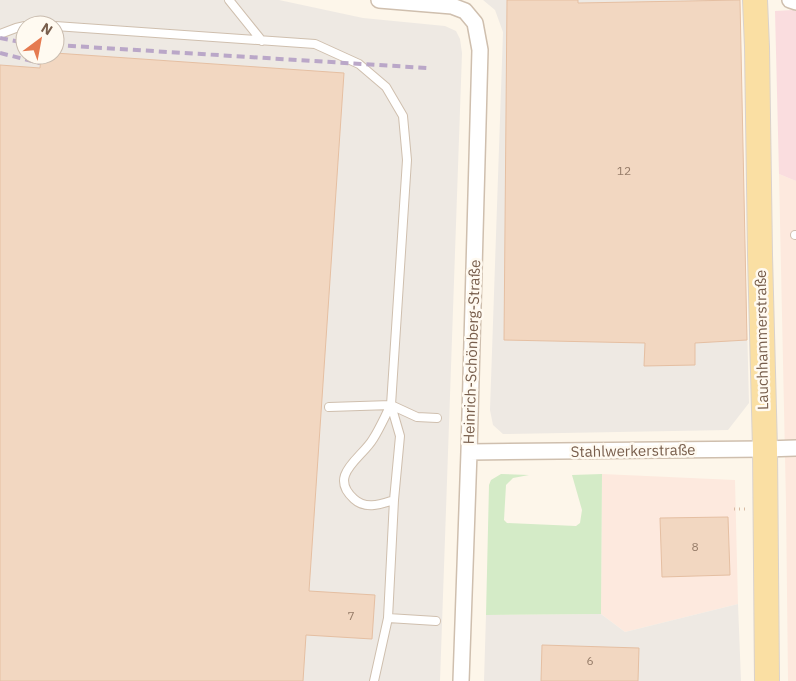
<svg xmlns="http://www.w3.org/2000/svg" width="796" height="681" font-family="'IBM Plex Sans',sans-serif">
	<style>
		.commercial { fill: #fde9de }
		.industrial { fill: #eee9e3; fill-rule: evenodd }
		.medical { fill: #fadddf }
		.green { fill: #d4ebc7 }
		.building { fill: #f2d7c1; stroke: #e5bfa2 }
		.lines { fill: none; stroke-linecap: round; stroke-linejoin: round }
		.service-casing { stroke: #cfbfae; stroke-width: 10 }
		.minor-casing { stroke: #cfbfae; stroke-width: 18 }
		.primary-casing { stroke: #d9d2cd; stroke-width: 26 }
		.path { stroke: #d8bba4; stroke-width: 3; stroke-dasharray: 1 4; stroke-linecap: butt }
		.service { stroke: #fff; stroke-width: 8 }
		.minor { stroke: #fff; stroke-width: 15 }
		.primary { stroke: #fadfa3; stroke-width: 24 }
		.rail { stroke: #baa7c8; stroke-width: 4; stroke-dasharray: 8 5; stroke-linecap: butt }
		.labels { text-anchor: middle; stroke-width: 5; stroke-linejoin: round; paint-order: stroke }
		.number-label { font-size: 12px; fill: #967c69 }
		.street-label { font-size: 15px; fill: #785e4c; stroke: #fffaf1 }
	</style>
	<rect width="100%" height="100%" fill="#fdf6ea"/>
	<path class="commercial" d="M 779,174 L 796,181 L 796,681 L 788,681 L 786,503 Z
		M 602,474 L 735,480 L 738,604 L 625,632 L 601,614 Z"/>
	<path class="industrial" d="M 0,0 L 279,0 L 363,18 L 445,26 L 456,31 L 460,39 L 462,53 L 440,681 L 0,681 ZM 25,25 L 55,25 L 55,55 L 25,55 Z
		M 483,0 L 739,0 L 749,403 L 728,430 L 503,434 L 493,425 L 490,410 L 503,32 L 495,10 Z
		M 738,604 L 741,681 L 484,681 L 486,615 L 601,614 L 625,632 Z"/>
	<path class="medical" d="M 793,10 L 796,11 L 796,181 L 779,174 L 775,11 Z"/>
	<path class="green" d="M 501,474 L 529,475 L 513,478 L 506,485 L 504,520 L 507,523 L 576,526 L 580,523 L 582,510 L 572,475 L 602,474 L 601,614 L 486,615 L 489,485 L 491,480 Z"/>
	<path class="building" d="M 507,0 L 578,0 L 578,3 L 740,0 L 747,340 L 695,343 L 695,365 L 644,366 L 645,343 L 504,340 Z
		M 55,53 L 344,73 L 309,591 L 375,595 L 372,639 L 306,635 L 303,681 L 0,681 L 0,65 L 40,68 L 41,55 L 55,55 Z
		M 728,517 L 730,575 L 662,577 L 660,518 Z
		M 542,645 L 639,648 L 638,681 L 541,681 Z"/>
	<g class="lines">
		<g class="service-casing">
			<path id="service" d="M 229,0 L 262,41
				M 28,25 L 32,24 L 45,25
				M 55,26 L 315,44 L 359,64 L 386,87 L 403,116 L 407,160 L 391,405 L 400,436 L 394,500 C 381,504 366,510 354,499 C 327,475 362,458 373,439 C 380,428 385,416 391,405
				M 0,34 L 16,28 L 25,26
				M 795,235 L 796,235
				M 329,407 L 391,405 L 417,417 L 437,418
				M 388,618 L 436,621
				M 374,681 L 388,618 L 394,500"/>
		</g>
		<g class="minor-casing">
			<path id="minor" d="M 379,0 L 452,6 L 465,11 L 475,23 L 480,50 L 469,452 L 461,681
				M 790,0 L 796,2
				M 469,452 L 765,449 L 796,448"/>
		</g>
		<g class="primary-casing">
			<path id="primary" d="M 755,0 L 757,47 L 760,255 L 765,449 L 767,681"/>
		</g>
		<path class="path" d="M 734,509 L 748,509"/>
		<use href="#service" class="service"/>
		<use href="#minor" class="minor"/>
		<use href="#primary" class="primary"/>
		<path class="rail" d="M 0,38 L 25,43
			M 55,45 L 427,68
			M 0,53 L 40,63"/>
	</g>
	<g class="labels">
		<g class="number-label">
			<text x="624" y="175">12</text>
			<text x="695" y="551">8</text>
			<text x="351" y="620">7</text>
			<text x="590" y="665">6</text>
		</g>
		<g class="street-label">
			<text transform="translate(762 340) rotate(-91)" y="5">Lauchhammerstraße</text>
			<text transform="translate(472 352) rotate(-88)" y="5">Heinrich-Schönberg-Straße</text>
			<text transform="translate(633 451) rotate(-1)" y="5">Stahlwerkerstraße</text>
		</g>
	</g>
	<g transform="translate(40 40) rotate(32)"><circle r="24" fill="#fffaf1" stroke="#c9bcaf"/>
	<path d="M0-4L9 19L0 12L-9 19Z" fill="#e57a50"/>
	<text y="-8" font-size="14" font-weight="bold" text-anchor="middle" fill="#785e4c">N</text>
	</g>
</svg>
